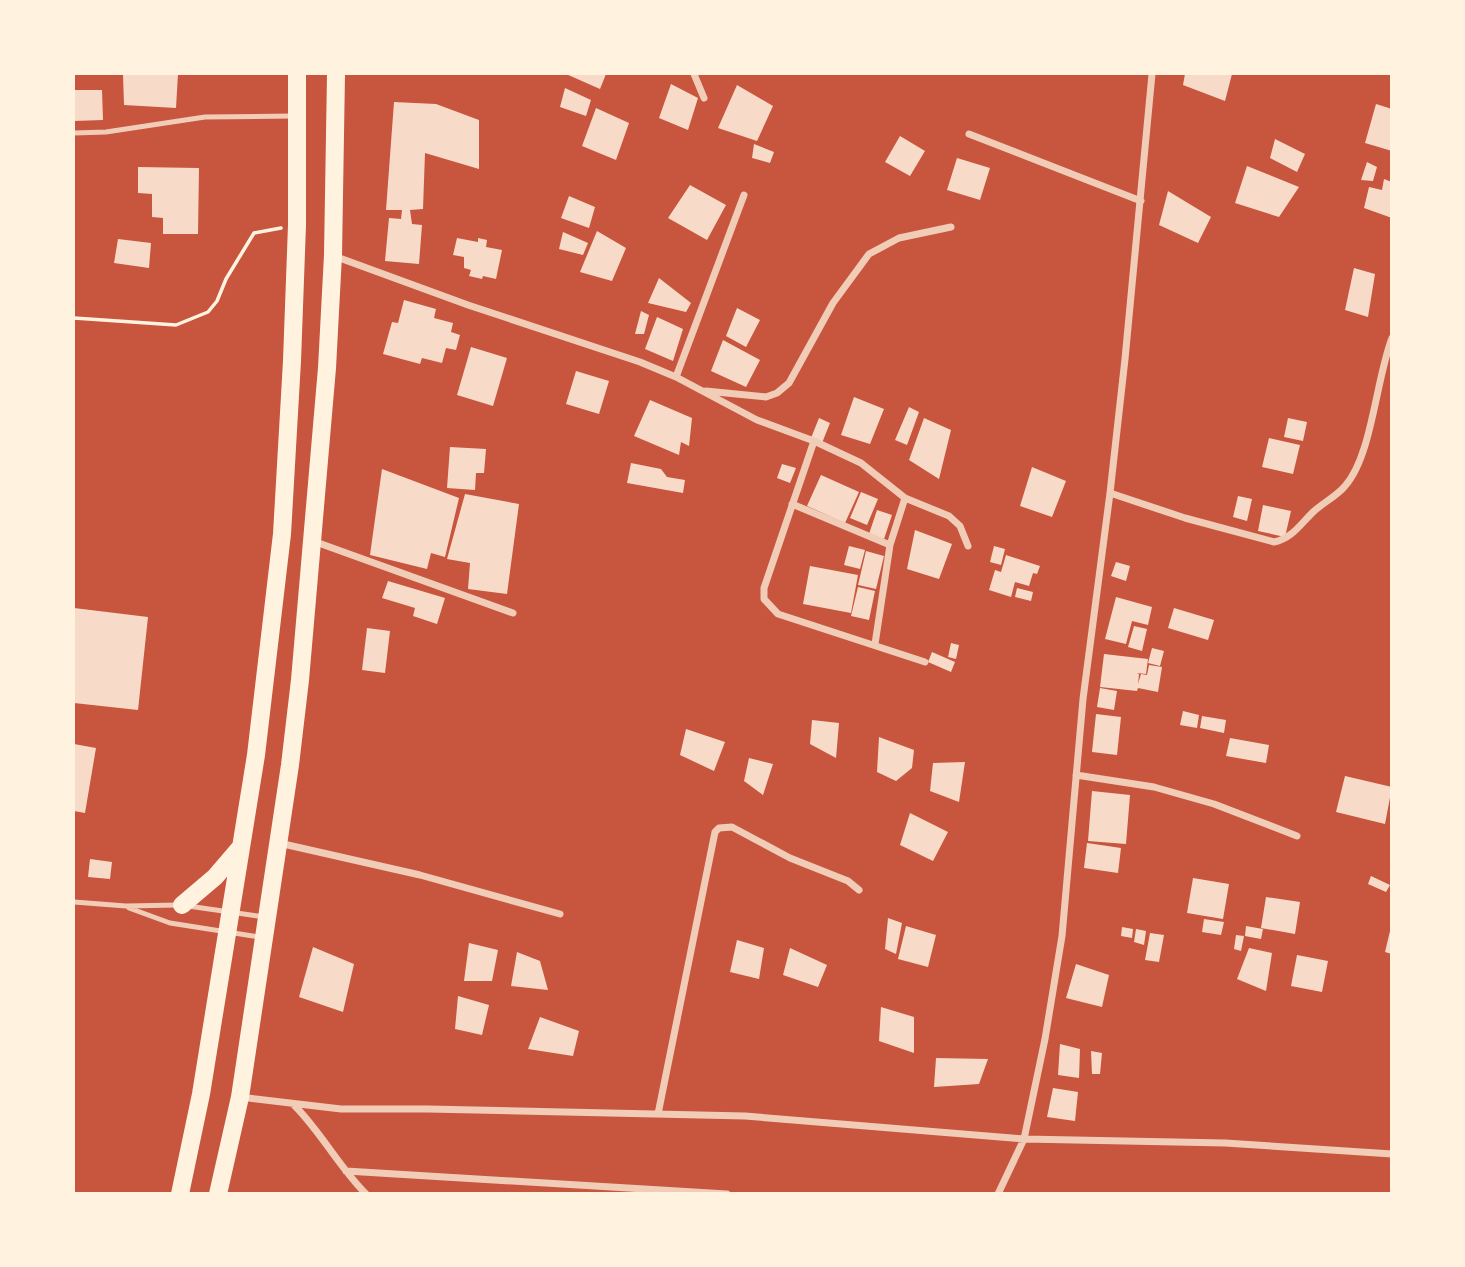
<svg xmlns="http://www.w3.org/2000/svg" width="1465" height="1267" font-family="'Exo 2',sans-serif">
	<style>
		.building { fill: #f7dbc8 }
		.lines { fill: none; stroke-linecap: round; stroke-linejoin: round }
		.path { stroke: #fff3e0; stroke-width: 3.5 }
		.service { stroke: #f1ccb7; stroke-width: 5 }
		.minor { stroke: #f1ccb7; stroke-width: 7 }
		.primary { stroke: #fff3e0; stroke-width: 18 }
	</style>
	<rect width="100%" height="100%" fill="#c8553d"/>
	<path class="building" d="M 123,74 L 178,74 L 176,108 L 124,105 Z
		M 566,74 L 606,74 L 600,89 Z
		M 1185,74 L 1232,74 L 1225,101 L 1183,85 Z
		M 671,84 L 698,98 L 688,130 L 659,118 Z
		M 737,85 L 773,106 L 757,141 L 718,128 Z
		M 565,88 L 591,100 L 586,116 L 560,107 Z
		M 74,90 L 102,90 L 103,120 L 74,121 Z
		M 394,102 L 436,104 L 479,120 L 479,169 L 425,153 L 423,209 L 410,210 L 412,224 L 422,225 L 419,264 L 385,261 L 389,218 L 401,219 L 402,210 L 386,210 Z
		M 1376,104 L 1392,109 L 1392,151 L 1365,143 Z
		M 596,108 L 629,123 L 616,160 L 582,146 Z
		M 900,136 L 925,151 L 910,176 L 885,162 Z
		M 1275,139 L 1305,154 L 1297,172 L 1270,158 Z
		M 754,144 L 774,152 L 770,163 L 752,158 Z
		M 957,158 L 990,168 L 980,200 L 947,190 Z
		M 1367,162 L 1377,167 L 1373,181 L 1361,180 Z
		M 1247,166 L 1299,187 L 1279,217 L 1235,203 Z
		M 138,167 L 199,168 L 198,234 L 163,234 L 163,218 L 152,217 L 152,194 L 138,193 Z
		M 1384,179 L 1392,182 L 1392,218 L 1364,208 L 1369,187 L 1382,190 Z
		M 690,185 L 726,205 L 707,240 L 668,218 Z
		M 1168,191 L 1211,217 L 1198,243 L 1159,225 Z
		M 569,196 L 595,207 L 589,228 L 561,218 Z
		M 597,231 L 626,248 L 612,281 L 580,272 Z
		M 563,232 L 588,243 L 583,255 L 559,249 Z
		M 457,238 L 478,242 L 478,238 L 487,240 L 486,247 L 502,250 L 496,279 L 483,276 L 482,279 L 469,276 L 471,270 L 464,268 L 464,257 L 453,255 Z
		M 118,239 L 151,243 L 149,268 L 114,263 Z
		M 1354,268 L 1375,274 L 1368,317 L 1345,310 Z
		M 659,278 L 691,303 L 686,312 L 648,303 Z
		M 404,300 L 436,309 L 434,318 L 453,323 L 451,332 L 460,335 L 456,350 L 446,348 L 442,363 L 422,358 L 420,364 L 383,354 L 392,322 L 398,323 Z
		M 737,308 L 760,320 L 746,347 L 726,336 Z
		M 641,311 L 649,315 L 644,334 L 635,334 Z
		M 657,317 L 683,329 L 673,361 L 645,349 Z
		M 723,340 L 760,360 L 746,387 L 711,371 Z
		M 471,347 L 507,358 L 493,406 L 457,395 Z
		M 576,371 L 609,381 L 599,414 L 566,404 Z
		M 854,397 L 884,409 L 870,444 L 841,435 Z
		M 650,400 L 692,418 L 689,446 L 681,442 L 679,455 L 634,436 Z
		M 909,407 L 919,412 L 907,445 L 895,440 Z
		M 819,418 L 830,423 L 822,443 L 811,438 Z
		M 924,418 L 951,430 L 939,479 L 909,460 Z
		M 1288,418 L 1307,422 L 1303,441 L 1284,437 Z
		M 1269,438 L 1300,445 L 1293,474 L 1262,467 Z
		M 450,447 L 486,449 L 484,473 L 476,473 L 475,490 L 447,488 Z
		M 631,463 L 661,469 L 667,477 L 685,480 L 683,493 L 627,483 Z
		M 782,464 L 796,468 L 790,483 L 777,478 Z
		M 1032,467 L 1066,481 L 1052,517 L 1020,506 Z
		M 382,469 L 459,498 L 445,557 L 431,553 L 427,569 L 370,555 Z
		M 821,475 L 859,492 L 845,523 L 807,506 Z
		M 861,492 L 878,499 L 867,525 L 850,518 Z
		M 465,494 L 519,504 L 507,594 L 468,589 L 470,563 L 447,559 Z
		M 1238,496 L 1252,499 L 1247,521 L 1233,517 Z
		M 1263,505 L 1291,511 L 1285,537 L 1258,531 Z
		M 877,510 L 892,515 L 884,539 L 869,534 Z
		M 915,530 L 952,544 L 939,579 L 907,569 Z
		M 849,546 L 865,550 L 860,569 L 844,565 Z
		M 994,546 L 1005,549 L 1001,565 L 990,562 Z
		M 866,551 L 884,556 L 876,589 L 858,585 Z
		M 1006,555 L 1040,566 L 1037,574 L 1033,573 L 1029,586 L 1015,582 L 1011,597 L 989,590 L 995,570 L 1001,572 Z
		M 1116,562 L 1130,566 L 1126,581 L 1111,576 Z
		M 810,566 L 858,575 L 851,613 L 803,604 Z
		M 388,581 L 445,598 L 437,624 L 413,616 L 415,608 L 382,598 Z
		M 858,587 L 875,591 L 869,620 L 851,616 Z
		M 1017,588 L 1033,592 L 1031,601 L 1015,597 Z
		M 1116,597 L 1152,607 L 1148,625 L 1132,621 L 1126,644 L 1105,639 Z
		M 74,608 L 148,617 L 138,710 L 74,703 Z
		M 1174,608 L 1214,620 L 1208,640 L 1168,628 Z
		M 1134,626 L 1147,629 L 1142,651 L 1128,647 Z
		M 367,628 L 390,631 L 385,673 L 362,670 Z
		M 951,643 L 959,645 L 956,659 L 948,657 Z
		M 1152,648 L 1164,651 L 1160,666 L 1148,663 Z
		M 932,652 L 955,662 L 951,672 L 928,662 Z
		M 1104,654 L 1148,659 L 1146,674 L 1137,673 L 1139,674 L 1138,684 L 1141,674 L 1147,675 L 1149,665 L 1162,667 L 1158,692 L 1138,688 L 1137,691 L 1100,687 Z
		M 1100,688 L 1117,691 L 1114,710 L 1097,707 Z
		M 1183,711 L 1199,715 L 1197,728 L 1180,725 Z
		M 1096,714 L 1121,717 L 1117,755 L 1092,752 Z
		M 1202,716 L 1226,720 L 1224,733 L 1200,728 Z
		M 812,720 L 839,723 L 836,758 L 810,744 Z
		M 686,729 L 725,742 L 714,771 L 680,755 Z
		M 879,737 L 914,750 L 912,768 L 896,781 L 877,772 Z
		M 1230,738 L 1269,745 L 1266,763 L 1226,756 Z
		M 74,744 L 96,748 L 85,813 L 74,811 Z
		M 749,758 L 773,764 L 763,795 L 744,781 Z
		M 965,762 L 959,802 L 930,791 L 933,763 Z
		M 1345,776 L 1392,787 L 1385,824 L 1336,812 Z
		M 1092,791 L 1130,795 L 1126,844 L 1088,841 Z
		M 910,813 L 948,832 L 933,861 L 900,845 Z
		M 1087,843 L 1121,848 L 1118,873 L 1084,868 Z
		M 90,859 L 112,862 L 110,879 L 88,877 Z
		M 1371,876 L 1390,885 L 1386,892 L 1368,884 Z
		M 1193,878 L 1229,884 L 1223,919 L 1187,913 Z
		M 1266,897 L 1300,902 L 1295,934 L 1261,928 Z
		M 888,918 L 902,923 L 896,954 L 885,949 Z
		M 1204,919 L 1224,922 L 1221,935 L 1202,932 Z
		M 906,926 L 936,935 L 928,967 L 898,959 Z
		M 1246,926 L 1263,929 L 1261,939 L 1245,936 Z
		M 1122,927 L 1133,929 L 1132,938 L 1121,936 Z
		M 1136,929 L 1146,931 L 1144,945 L 1134,942 Z
		M 1390,931 L 1392,931 L 1392,954 L 1385,952 Z
		M 1150,933 L 1164,935 L 1159,962 L 1145,960 Z
		M 1236,935 L 1244,936 L 1241,951 L 1234,949 Z
		M 737,940 L 764,948 L 759,979 L 730,972 Z
		M 469,943 L 498,950 L 492,981 L 464,981 Z
		M 313,947 L 354,964 L 343,1012 L 299,997 Z
		M 790,948 L 827,965 L 818,987 L 783,975 Z
		M 1249,948 L 1272,953 L 1266,991 L 1237,979 Z
		M 517,952 L 540,961 L 548,990 L 511,986 Z
		M 1297,955 L 1328,961 L 1322,992 L 1291,986 Z
		M 1076,964 L 1109,975 L 1102,1007 L 1066,998 Z
		M 458,996 L 489,1005 L 482,1035 L 455,1029 Z
		M 881,1007 L 914,1017 L 914,1053 L 879,1041 Z
		M 540,1017 L 579,1031 L 573,1056 L 528,1049 Z
		M 1060,1044 L 1080,1049 L 1079,1078 L 1058,1075 Z
		M 1091,1051 L 1102,1053 L 1100,1074 L 1092,1074 Z
		M 936,1058 L 988,1059 L 979,1084 L 934,1087 Z
		M 1053,1088 L 1078,1092 L 1075,1121 L 1047,1117 Z"/>
	<g class="lines">
		<path class="path" d="M 74,318 L 176,325 L 208,312 L 217,301 L 226,279 L 254,233 L 281,228"/>
		<path class="service" d="M 74,133 L 106,132 L 205,117 L 293,116
			M 74,902 L 126,906 L 178,905
			M 188,906 L 265,917
			M 129,908 L 170,923 L 259,937"/>
		<path class="minor" d="M 694,74 L 704,98
			M 969,134 L 1141,201
			M 334,256 L 468,305 L 640,362 L 676,377 L 757,420 L 814,441 L 861,463 L 905,498 L 949,516 L 960,526 L 968,546
			M 676,377 L 744,195
			M 706,391 L 766,397 L 777,393 L 789,383 L 833,303 L 869,254 L 899,238 L 951,227
			M 814,441 L 764,588 L 764,599 L 778,614 L 925,662
			M 1110,493 L 1185,518 L 1274,542 C 1291,539 1300,525 1312,513 C 1322,503 1336,497 1345,486 C 1372,456 1376,379 1392,338
			M 792,504 L 890,545
			M 313,541 L 513,613
			M 875,644 L 890,545 L 905,498
			M 1076,775 L 1154,787 L 1214,804 L 1297,836
			M 279,843 L 420,875 L 560,914
			M 240,1097 L 341,1109 L 428,1109 L 745,1116 L 1024,1139 L 1225,1143 L 1392,1154
			M 294,1105 C 321,1132 339,1167 366,1194
			M 658,1114 L 715,832 L 719,828 L 732,827 L 790,858 L 848,881 L 859,890
			M 346,1171 L 727,1194
			M 998,1194 L 1024,1139 L 1045,1039 L 1062,936 L 1083,699 L 1110,493 L 1125,359 L 1152,74"/>
		<path class="primary" d="M 182,905 L 215,877 L 239,849
			M 180,1194 L 201,1094 L 256,755 L 282,534 L 292,361 L 297,225 L 297,74
			M 218,1194 L 240,1097 L 290,765 L 300,680 L 327,368 L 333,255 L 336,74"/>
	</g>
	<rect width="1465" height="1267" fill="none" stroke="#fff3e0" stroke-width="150"/>
</svg>
